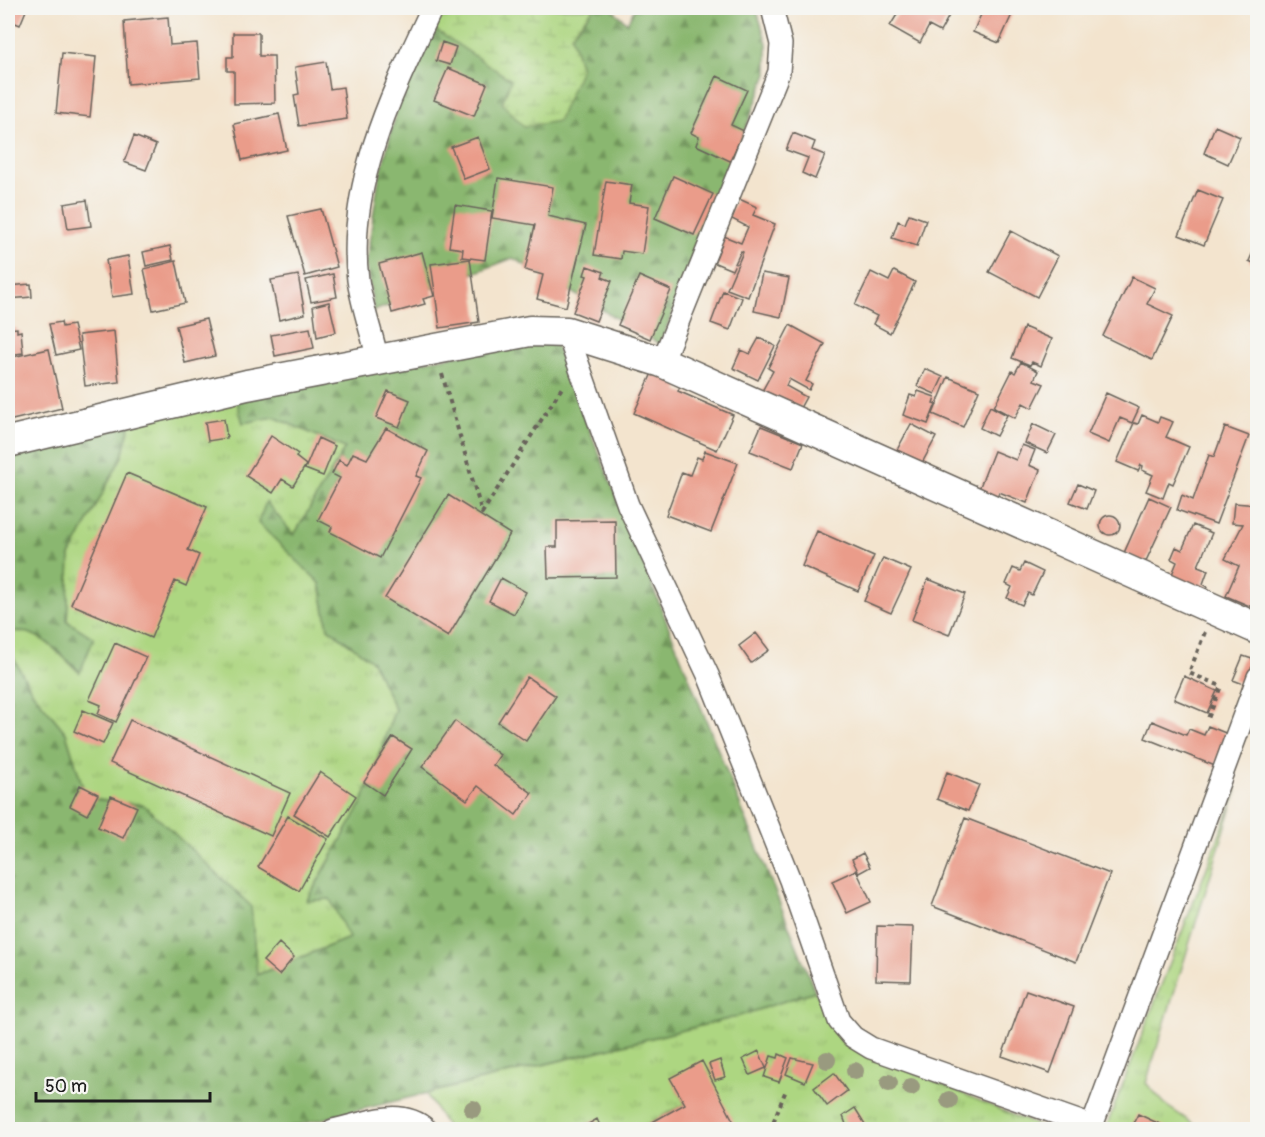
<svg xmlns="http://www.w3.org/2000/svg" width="1265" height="1137" font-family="Pangolin,sans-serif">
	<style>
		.grass { fill: url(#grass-tufts); stroke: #64794e; stroke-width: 1.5 }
		.forest { fill: url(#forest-firs); stroke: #536a46; stroke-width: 1.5 }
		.wetland { fill: url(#wetland-marsh); stroke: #64794e; stroke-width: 1.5 }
		.building { fill: #ea9c8a }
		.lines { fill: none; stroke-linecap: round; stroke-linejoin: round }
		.minor-casing { stroke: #67625a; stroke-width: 24 }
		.secondary-casing { stroke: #67625a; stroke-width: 33 }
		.path { stroke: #67625a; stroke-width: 4; stroke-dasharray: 4.5 4.5; stroke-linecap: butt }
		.minor { stroke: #fff; stroke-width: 21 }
		.secondary { stroke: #fff; stroke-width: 30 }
		.tree { fill: #999a7f }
	</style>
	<defs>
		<pattern id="grass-tufts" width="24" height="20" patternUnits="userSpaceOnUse" patternTransform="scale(1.5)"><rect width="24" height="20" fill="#add681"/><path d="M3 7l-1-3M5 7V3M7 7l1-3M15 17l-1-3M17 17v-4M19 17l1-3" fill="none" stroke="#94b76f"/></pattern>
		<pattern id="forest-firs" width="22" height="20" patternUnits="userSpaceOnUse" patternTransform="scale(1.5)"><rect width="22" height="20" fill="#8ab76f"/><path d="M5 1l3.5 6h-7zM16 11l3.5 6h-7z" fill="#70945a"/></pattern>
		<pattern id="wetland-marsh" width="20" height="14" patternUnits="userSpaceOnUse" patternTransform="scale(1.5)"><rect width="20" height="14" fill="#add681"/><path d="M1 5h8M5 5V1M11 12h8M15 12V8" fill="none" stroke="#94b76f"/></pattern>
	</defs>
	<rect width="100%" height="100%" fill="#f6f6f2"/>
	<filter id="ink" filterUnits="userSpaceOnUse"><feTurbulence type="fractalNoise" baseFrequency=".0167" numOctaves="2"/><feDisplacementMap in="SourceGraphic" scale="12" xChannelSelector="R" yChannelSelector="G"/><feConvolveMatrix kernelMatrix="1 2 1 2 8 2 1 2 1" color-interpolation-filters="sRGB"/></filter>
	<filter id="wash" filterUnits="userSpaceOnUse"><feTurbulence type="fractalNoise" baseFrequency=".008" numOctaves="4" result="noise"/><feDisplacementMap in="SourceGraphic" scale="24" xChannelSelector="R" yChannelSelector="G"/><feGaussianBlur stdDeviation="1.35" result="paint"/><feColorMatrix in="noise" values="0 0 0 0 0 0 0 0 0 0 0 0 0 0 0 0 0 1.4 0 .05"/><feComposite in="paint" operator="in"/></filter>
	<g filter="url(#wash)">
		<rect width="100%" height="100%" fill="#f3e4ce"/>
		<path class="grass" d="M 235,394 L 243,423 L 274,417 L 345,448 L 294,536 L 266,503 L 259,523 L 320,583 L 328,628 L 372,661 L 395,709 L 362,803 L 307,900 L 330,899 L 350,938 L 256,975 L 86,798 L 66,733 L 31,690 L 8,648 L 8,632 C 38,626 58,653 79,672 L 67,621 L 70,556 L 122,456 L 130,425 Z
			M 1237,790 L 1146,1083 L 1167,1106 L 1201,1129 L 1105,1130 Z
			M 815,991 L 841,1041 L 1045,1129 L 738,1129 L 671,1078 L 685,1104 L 638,1129 L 602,1129 L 596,1120 L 578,1129 L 448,1129 L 426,1094 L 736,1017 Z"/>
		<path class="forest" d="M 594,8 L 611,8 L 627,23 L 635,8 L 756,8 L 767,43 L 767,74 L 660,344 L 513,258 L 374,311 L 366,264 L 378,184 L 400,98 L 433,28 L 511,80 L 581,69 L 571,35 Z
			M 553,339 L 815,991 L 736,1017 L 282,1129 L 8,1129 L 8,648 L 31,690 L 66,733 L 86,798 L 144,805 L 251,906 L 257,975 L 349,938 L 330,899 L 307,901 L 362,803 L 395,709 L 372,661 L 328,628 L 320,583 L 258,523 L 266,502 L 294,535 L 345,448 L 274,417 L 243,423 L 235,394 Z
			M 130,425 L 122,456 L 70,556 L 67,621 L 94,638 L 80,672 C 59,653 38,626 8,632 L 8,460 Z"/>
		<path class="wetland" d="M 445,8 L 594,8 L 571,35 L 581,69 L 558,121 L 524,127 L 502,103 L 511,80 L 433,28 Z"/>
		<g id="blocks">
			<path class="building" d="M 8,8 L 27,8 L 20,25 L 8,20 Z
				M 901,8 L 926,8 L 933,11 L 935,8 L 948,8 L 952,10 L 940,32 L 929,26 L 920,43 L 890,26 Z
				M 984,8 L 1014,10 L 999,43 L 973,32 Z
				M 168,17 L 170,45 L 197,43 L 200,78 L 128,84 L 124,21 Z
				M 233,33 L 259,33 L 259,56 L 274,56 L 275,103 L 234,104 L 234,71 L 227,71 L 227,57 L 233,57 Z
				M 442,42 L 456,47 L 450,65 L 436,61 Z
				M 62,53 L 96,57 L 90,117 L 56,113 Z
				M 326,62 L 330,89 L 343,87 L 347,119 L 299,126 L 294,95 L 299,94 L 295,67 Z
				M 448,68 L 487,84 L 474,116 L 434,100 Z
				M 717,76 L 747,90 L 731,125 L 744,131 L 730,161 L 696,145 L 699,137 L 691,133 Z
				M 279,114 L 287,150 L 242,160 L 234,124 Z
				M 1215,126 L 1240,137 L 1228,164 L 1204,153 Z
				M 793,133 L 815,142 L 812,150 L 825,155 L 815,179 L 802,173 L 808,158 L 786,150 Z
				M 134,136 L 156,145 L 146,170 L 124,162 Z
				M 478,137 L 490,169 L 464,179 L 451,147 Z
				M 673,176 L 713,194 L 694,235 L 655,218 Z
				M 498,178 L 553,187 L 548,216 L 586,225 L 566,307 L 537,299 L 543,275 L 525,270 L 535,225 L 492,218 Z
				M 606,181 L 632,185 L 629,203 L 649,206 L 642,254 L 622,251 L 621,259 L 594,255 Z
				M 1198,190 L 1223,200 L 1204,245 L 1179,235 Z
				M 737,198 L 757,207 L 753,215 L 775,224 L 748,297 L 727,289 L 743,252 L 741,251 L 732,270 L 708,260 L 719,234 L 741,243 L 748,227 L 728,217 Z
				M 87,200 L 91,226 L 68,229 L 64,204 Z
				M 455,205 L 492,211 L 485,260 L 462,257 L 463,249 L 449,247 Z
				M 321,209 L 337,267 L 305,276 L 288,216 Z
				M 909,214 L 926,220 L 917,246 L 892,238 L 898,221 L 905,224 Z
				M 1011,231 L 1058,256 L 1037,297 L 989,272 Z
				M 1258,241 L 1258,265 L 1249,261 Z
				M 170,246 L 173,260 L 146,266 L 143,252 Z
				M 422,252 L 434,296 L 423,299 L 425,304 L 392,313 L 379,264 Z
				M 128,256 L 134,294 L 112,297 L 106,260 Z
				M 470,259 L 479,322 L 440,328 L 431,264 Z
				M 176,261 L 185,303 L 153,310 L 144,269 Z
				M 587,266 L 604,272 L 602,277 L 612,281 L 596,321 L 573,312 L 587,276 L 584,275 Z
				M 894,271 L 915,282 L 890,333 L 873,324 L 877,316 L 855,305 L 871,272 L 889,281 Z
				M 762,273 L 789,278 L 781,317 L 754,311 Z
				M 333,274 L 337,297 L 311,302 L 306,280 Z
				M 298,275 L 305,314 L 279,320 L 271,280 Z
				M 639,276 L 671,290 L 650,339 L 618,325 Z
				M 1132,277 L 1155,288 L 1147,304 L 1173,316 L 1152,360 L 1103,336 Z
				M 31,284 L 32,297 L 8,299 L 8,286 Z
				M 723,291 L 742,298 L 730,330 L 711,323 Z
				M 329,302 L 336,332 L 317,337 L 313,306 Z
				M 206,319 L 215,356 L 185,363 L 176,326 Z
				M 61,322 L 62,327 L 73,325 L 79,350 L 56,355 L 49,324 Z
				M 790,325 L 825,344 L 806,381 L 812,384 L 809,390 L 789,379 L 786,386 L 806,397 L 800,408 L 779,398 L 778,401 L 761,393 L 773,371 L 768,368 Z
				M 1024,327 L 1052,339 L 1041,366 L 1032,362 L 1030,365 L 1012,358 Z
				M 17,328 L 17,332 L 21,331 L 23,353 L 8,355 L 8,329 Z
				M 310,328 L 314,348 L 275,356 L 271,335 Z
				M 114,331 L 119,382 L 85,386 L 79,335 Z
				M 759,338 L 775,346 L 758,380 L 733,368 L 741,350 L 750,354 Z
				M 49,349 L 62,408 L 8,421 L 8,358 Z
				M 1021,362 L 1038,371 L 1034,380 L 1044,384 L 1032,408 L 1023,403 L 1015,418 L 994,407 L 1012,371 L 1015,373 Z
				M 925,369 L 943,377 L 935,394 L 917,386 Z
				M 653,371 L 681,384 L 678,391 L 733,415 L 717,450 L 634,413 Z
				M 948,377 L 979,390 L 963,427 L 933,414 Z
				M 388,391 L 410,400 L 399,427 L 376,418 Z
				M 918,391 L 935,397 L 933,403 L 936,404 L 928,424 L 903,415 L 910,395 L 916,397 Z
				M 1106,393 L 1139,408 L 1132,423 L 1120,418 L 1109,443 L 1088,434 Z
				M 990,406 L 1007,415 L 996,436 L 980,428 Z
				M 1142,415 L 1158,422 L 1160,417 L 1173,422 L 1166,437 L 1189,447 L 1173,484 L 1169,482 L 1163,498 L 1146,491 L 1153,475 L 1142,470 L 1143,466 L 1141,465 L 1138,471 L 1117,462 L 1134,423 L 1138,424 Z
				M 224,419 L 227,438 L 208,441 L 205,422 Z
				M 911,424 L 936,437 L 922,463 L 897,450 Z
				M 1033,424 L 1056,435 L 1047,453 L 1025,443 Z
				M 761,426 L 803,443 L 793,468 L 750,451 Z
				M 1225,427 L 1249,436 L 1216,524 L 1177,510 L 1182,495 L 1193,500 L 1209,455 L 1214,457 Z
				M 386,428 L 428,451 L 416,476 L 421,478 L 380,558 L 330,532 L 332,527 L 318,520 L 340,478 L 332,474 L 339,460 L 347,465 L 353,453 L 367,459 Z
				M 271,436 L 298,454 L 296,457 L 306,465 L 293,486 L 282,479 L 273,493 L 246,476 Z
				M 318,438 L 335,446 L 323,476 L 305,469 Z
				M 1022,445 L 1035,450 L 1029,465 L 1040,470 L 1027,503 L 999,492 L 995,501 L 977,494 L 994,451 L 1016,460 Z
				M 705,451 L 738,463 L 711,532 L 666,515 L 682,472 L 690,475 L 697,457 L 702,459 Z
				M 127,473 L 207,507 L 188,550 L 199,555 L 186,586 L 175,581 L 151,638 L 71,604 Z
				M 1078,484 L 1094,491 L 1087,509 L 1070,502 Z
				M 448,495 L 510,534 L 448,637 L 385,598 Z
				M 1149,497 L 1171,507 L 1145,563 L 1124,553 Z
				M 1234,503 L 1258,505 L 1257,526 L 1253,525 L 1258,528 L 1258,607 L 1253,605 L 1252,607 L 1226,596 L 1239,566 L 1225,559 L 1243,524 L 1232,523 Z
				M1100 525a10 10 0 1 1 20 0a10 10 0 1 1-20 0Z
				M 615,520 L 616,577 L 548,578 L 547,547 L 557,547 L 557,521 Z
				M 1193,525 L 1212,533 L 1198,566 L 1208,570 L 1203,584 L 1208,587 L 1203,599 L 1168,584 L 1177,562 L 1171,559 L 1176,547 L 1182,550 Z
				M 817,531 L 874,556 L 858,591 L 802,566 Z
				M 883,558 L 911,570 L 891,613 L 864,601 Z
				M 1024,563 L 1043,572 L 1032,595 L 1028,593 L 1022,605 L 1007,598 L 1012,587 L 1006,584 L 1013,568 L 1020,571 Z
				M 501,578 L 526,592 L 514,614 L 489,601 Z
				M 928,579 L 965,594 L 949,635 L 912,620 Z
				M 756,633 L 769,650 L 751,663 L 739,646 Z
				M 115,643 L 146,657 L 116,722 L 98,714 L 101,705 L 89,700 Z
				M 1243,656 L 1255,660 L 1246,685 L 1233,680 Z
				M 1184,676 L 1217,691 L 1207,713 L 1174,699 Z
				M 527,677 L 556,696 L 526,741 L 498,722 Z
				M 83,710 L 113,723 L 103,744 L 74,731 Z
				M 130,720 L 290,793 L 271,836 L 110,763 Z
				M 455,721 L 500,755 L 493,765 L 532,793 L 516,815 L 478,786 L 467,800 L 422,767 Z
				M 1152,721 L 1186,735 L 1189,729 L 1204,735 L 1208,726 L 1228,734 L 1215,766 L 1145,738 Z
				M 393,737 L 412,749 L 383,795 L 364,782 Z
				M 320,772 L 356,796 L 330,837 L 294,814 Z
				M 947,772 L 979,785 L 968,811 L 937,799 Z
				M 80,785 L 98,794 L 87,815 L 70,806 Z
				M 111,796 L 137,807 L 123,838 L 98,827 Z
				M 288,816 L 328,839 L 299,891 L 258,867 Z
				M 965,818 L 1110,874 L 1076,962 L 932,906 Z
				M 863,853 L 870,867 L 859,873 L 852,859 Z
				M 856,870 L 871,902 L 847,913 L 832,881 Z
				M 877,926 L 913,927 L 911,981 L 876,980 Z
				M 279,943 L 294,957 L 279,975 L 263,961 Z
				M 1026,990 L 1074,1007 L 1050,1073 L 1002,1056 Z
				M 759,1051 L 766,1068 L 750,1075 L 743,1059 Z
				M 779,1054 L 788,1058 L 779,1082 L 764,1077 L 771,1056 L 778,1058 Z
				M 792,1058 L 813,1063 L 805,1082 L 786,1074 Z
				M 720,1060 L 725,1077 L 715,1080 L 709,1064 Z
				M 702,1061 L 738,1130 L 638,1130 L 685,1104 L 670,1078 Z
				M 834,1073 L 847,1091 L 827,1106 L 814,1088 Z
				M 855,1108 L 865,1124 L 857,1130 L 848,1130 L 843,1116 Z
				M 1138,1114 L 1166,1127 L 1165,1130 L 1130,1130 Z
				M 597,1119 L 602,1130 L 578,1130 Z"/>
		</g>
	</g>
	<g filter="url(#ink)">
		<use href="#blocks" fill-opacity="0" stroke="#67625a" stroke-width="1.5"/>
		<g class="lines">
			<g class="minor-casing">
				<path id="minor" d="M 567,332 L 628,505 L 708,675 L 790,880 L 839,1021 L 853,1037 L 871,1048 L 1092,1126
					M 378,360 C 372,334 362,306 358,280 C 346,185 393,91 432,8
					M 662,362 L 779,72 L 781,44 L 772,8
					M 333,1130 C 365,1123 401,1106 427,1130
					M 1094,1130 L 1092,1126 L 1258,677"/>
			</g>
			<g class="secondary-casing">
				<path id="secondary" d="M 8,442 L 247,385 L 530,331 L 567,332 L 662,362 L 1258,629"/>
			</g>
			<path class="path" d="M 442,374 L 482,513 L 563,386
				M 1205,632 L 1189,673 L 1221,686 L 1207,721
				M 770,1130 L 786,1090"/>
			<use href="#minor" class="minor"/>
			<use href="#secondary" class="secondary"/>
		</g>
		<g class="tree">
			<circle cx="827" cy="1060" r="9"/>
			<circle cx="855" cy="1071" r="9"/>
			<circle cx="889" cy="1083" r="9"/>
			<circle cx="911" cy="1087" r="9"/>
			<circle cx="949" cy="1100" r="9"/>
			<circle cx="473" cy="1109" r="9"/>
		</g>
	</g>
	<rect width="1265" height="1137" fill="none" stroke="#f6f6f2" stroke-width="30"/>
	<path d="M36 1092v9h174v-9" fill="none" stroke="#1c1c1c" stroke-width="3"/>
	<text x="45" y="1092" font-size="18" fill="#1c1c1c" stroke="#f6f6f2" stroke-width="4.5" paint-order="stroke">50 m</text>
</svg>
